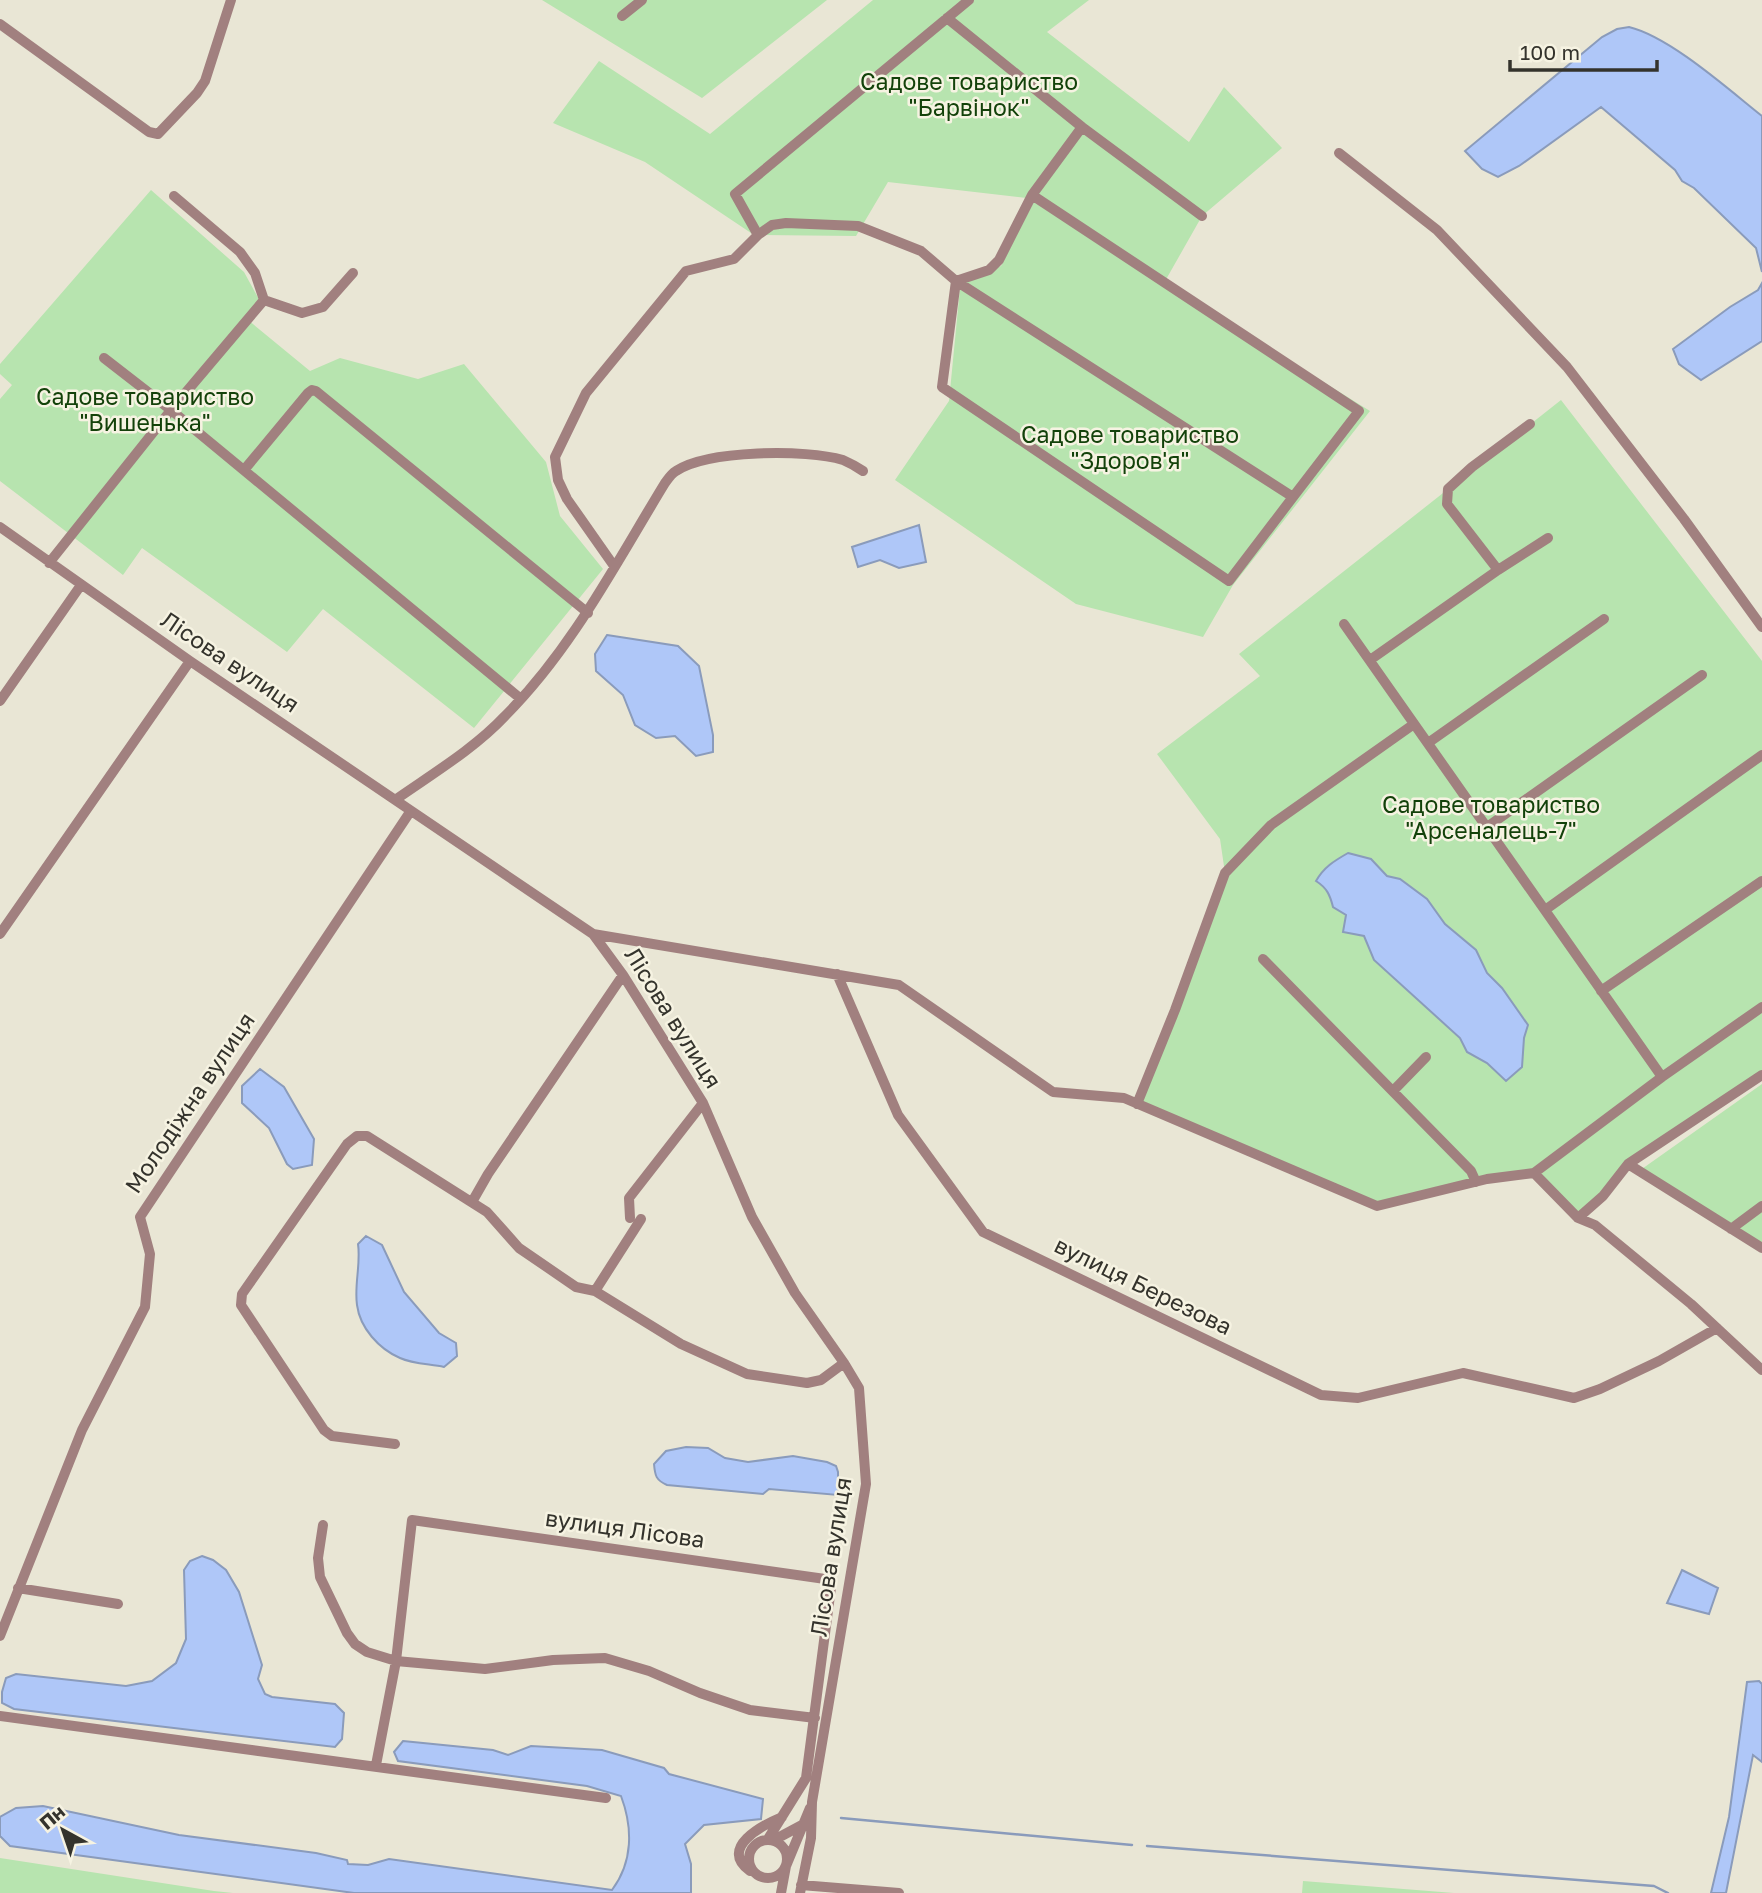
<svg xmlns="http://www.w3.org/2000/svg" width="1762" height="1893" font-family="'Golos Text',sans-serif">
	<style>
		.green { fill: #b7e4af }
		.water { fill: #afc7f8; stroke: #8a9bbb; stroke-width: 2 }
		.lines { fill: none; stroke-linecap: round; stroke-linejoin: round }
		.stream { stroke: #8a9bbb; stroke-width: 2.5 }
		.minor { stroke: #a1807f; stroke-width: 10 }
		.labels { text-anchor: middle; stroke-width: 5; stroke-linejoin: round; paint-order: stroke }
		.park-label { font-size: 23px; fill: #13420a; stroke: #f6f3e2 }
		.street-label { font-size: 23px; fill: #34332c; stroke: #f6f3e2 }
	</style>
	<rect width="100%" height="100%" fill="#e9e6d5"/>
	<path class="green" d="M 542,0 L 827,0 L 702,98 Z
		M 873,0 L 1089,0 L 1047,32 L 1189,142 L 1224,87 L 1282,148 L 1202,216 L 1164,283 L 1370,411 L 1233,585 L 1203,637 L 1076,604 L 895,480 L 949,401 L 961,278 L 1001,266 L 1035,199 L 888,182 L 856,236 L 754,235 L 645,162 L 553,123 L 599,61 L 710,134 Z
		M 151,190 L 244,272 L 261,303 L 248,320 L 310,371 L 340,358 L 418,379 L 464,364 L 546,462 L 560,516 L 603,569 L 474,728 L 323,609 L 287,652 L 142,548 L 123,575 L 0,481 L 0,399 L 12,385 L 0,374 L 0,364 Z
		M 1561,400 L 1762,661 L 1762,1073 L 1628,1164 L 1578,1218 L 1534,1173 L 1377,1206 L 1137,1104 L 1225,873 L 1220,839 L 1157,754 L 1260,676 L 1239,654 Z
		M 1762,1084 L 1762,1252 L 1639,1171 Z
		M 0,1858 L 214,1891 L 233,1893 L 0,1893 Z
		M 1303,1881 L 1454,1893 L 1302,1893 Z"/>
	<path class="water" d="M 1629,27 C 1670,37 1728,89 1762,116 L 1762,272 L 1756,248 L 1694,188 L 1682,181 L 1675,170 L 1601,107 L 1519,166 L 1498,177 L 1482,169 L 1465,151 L 1602,37 L 1617,29 Z
		M 1762,283 L 1762,341 L 1701,380 L 1679,364 L 1673,349 L 1730,307 L 1758,290 Z
		M 919,525 L 926,562 L 899,568 L 880,560 L 858,567 L 852,547 Z
		M 607,635 L 678,646 L 699,666 L 713,735 L 713,752 L 696,756 L 675,736 L 656,738 L 635,725 L 623,695 L 596,671 L 595,654 Z
		M 1348,853 L 1371,859 L 1387,876 L 1400,879 L 1427,899 L 1445,924 L 1476,950 L 1487,973 L 1502,988 L 1528,1025 L 1524,1038 L 1522,1067 L 1506,1081 L 1487,1063 L 1467,1052 L 1460,1038 L 1374,960 L 1364,936 L 1343,932 L 1346,915 L 1333,907 C 1330,895 1327,888 1316,881 C 1324,867 1334,861 1348,853 Z
		M 260,1069 L 284,1087 L 314,1139 L 312,1165 L 293,1169 L 287,1164 L 269,1128 L 242,1103 L 242,1086 Z
		M 366,1236 L 382,1245 L 404,1292 L 439,1333 L 456,1343 L 457,1356 L 444,1367 C 430,1364 413,1364 400,1358 C 379,1349 360,1328 357,1305 C 354,1285 361,1264 358,1244 Z
		M 686,1447 L 708,1448 L 725,1458 L 748,1462 L 793,1456 L 827,1462 L 836,1466 L 838,1472 L 838,1495 L 769,1489 L 763,1494 L 667,1485 C 656,1480 655,1476 654,1464 L 666,1451 Z
		M 202,1556 L 213,1560 L 226,1570 L 239,1592 L 262,1665 L 258,1679 L 265,1694 L 272,1697 L 335,1704 L 344,1713 L 342,1739 L 335,1747 L 14,1709 L 2,1703 L 2,1692 L 6,1678 L 16,1674 L 126,1686 L 152,1681 L 176,1663 L 186,1639 L 184,1570 L 190,1561 Z
		M 1682,1570 L 1718,1588 L 1709,1614 L 1667,1603 Z
		M 1759,1681 L 1762,1684 L 1762,1762 L 1753,1755 L 1726,1893 L 1711,1893 L 1729,1817 L 1747,1682 Z
		M 403,1741 L 493,1750 L 508,1755 L 531,1746 L 602,1750 L 664,1768 L 669,1774 L 763,1799 L 761,1819 L 704,1825 L 685,1844 L 691,1864 L 691,1893 L 354,1893 L 10,1846 L 0,1836 L 0,1817 L 16,1808 L 43,1806 L 179,1835 L 316,1853 L 347,1860 L 348,1864 L 368,1865 L 389,1859 L 612,1890 C 633,1862 633,1828 621,1796 L 587,1786 L 398,1761 L 394,1752 Z"/>
	<g class="lines">
		<path class="stream" d="M 841,1818 L 1132,1845
			M 1147,1846 L 1654,1886 L 1668,1893"/>
		<path class="minor" d="M 622,16 L 642,0
			M 947,18 L 1082,127 L 1032,195 L 1359,411 L 1293,497
			M 0,24 L 149,132 L 158,134 L 197,93 L 205,81 L 231,0
			M 1082,127 L 1202,216
			M 1339,153 L 1437,230 L 1567,367 L 1684,519 L 1762,627
			M 174,196 L 240,252 L 255,273 L 264,300
			M 758,235 L 772,225 L 786,223 L 858,226 L 921,251 L 956,281 L 1293,497 L 1229,581 L 942,387 L 956,281 L 989,270 L 999,260 L 1032,195
			M 104,358 L 171,410 L 521,699
			M 244,470 L 308,393 L 312,390 L 316,391 L 588,613
			M 0,527 L 190,661 L 593,934 L 623,975 L 703,1103 L 752,1217 L 795,1293 L 844,1363 L 859,1388 L 866,1484 L 812,1802 L 811,1838 L 800,1893
			M 49,563 L 171,410 L 264,300 L 302,313 L 323,307 L 353,273
			M 614,566 L 567,499 L 558,480 L 555,457 L 586,393 L 686,271 L 734,259 L 758,235 L 735,194 L 969,0
			M 1498,570 L 1447,504 L 1448,489 L 1472,467 L 1530,424
			M 1344,624 L 1662,1077
			M 1370,660 L 1498,570 L 1548,538
			M 0,701 L 81,585
			M 1428,743 L 1604,619
			M 395,800 C 432,774 474,749 505,716 C 572,649 616,563 665,483 C 668,479 671,474 676,471 C 708,450 806,449 843,460 C 850,463 857,467 863,471
			M 1487,827 L 1702,675
			M 1545,910 L 1762,755
			M 0,934 L 190,661
			M 593,934 L 899,985 L 1053,1092 L 1124,1098 L 1377,1206 L 1487,1179 L 1534,1173 L 1662,1077 L 1762,1007
			M 1263,959 L 1471,1171 L 1476,1182
			M 837,974 L 898,1115 L 983,1232 L 1321,1395 L 1358,1398 L 1463,1373 L 1574,1398 L 1600,1389 L 1659,1361 L 1717,1328
			M 1601,991 L 1762,881
			M 1393,1091 L 1426,1057
			M 1137,1104 L 1175,1010 L 1225,873 L 1271,825 L 1414,724
			M 1628,1164 L 1762,1248
			M 1534,1173 L 1578,1218 L 1603,1196 L 1628,1164 L 1762,1075
			M 472,1202 L 488,1174 L 623,975
			M 630,1218 L 629,1198 L 703,1103
			M 1578,1218 L 1595,1225 L 1691,1304 L 1762,1370
			M 641,1219 L 595,1291 L 681,1344 L 747,1374 L 807,1383 L 821,1380 L 844,1363
			M 1731,1229 L 1762,1206
			M 395,1444 L 332,1436 L 324,1430 L 241,1305 L 242,1294 L 347,1144 L 357,1136 L 367,1136 L 487,1212 L 519,1248 L 576,1287 L 595,1291
			M 323,1525 L 318,1558 L 320,1577 L 347,1633 L 355,1644 L 367,1652 L 396,1661 L 485,1669 L 553,1660 L 605,1658 L 649,1671 L 700,1693 L 750,1710 L 815,1718
			M 18,1588 L 118,1604
			M 0,1636 L 82,1430 L 145,1307 L 150,1254 L 140,1217 L 410,812
			M 0,1716 L 606,1798
			M 376,1765 L 396,1661 L 412,1520 L 832,1580 L 806,1778 L 768,1839
			M749 1859a19 19 0 1 1 38 0a19 19 0 1 1-38 0Z
			M 774,1840 L 802,1825
			M 750,1871 C 718,1848 763,1825 782,1817
			M 801,1885 L 899,1893
			M 781,1893 L 786,1866 L 810,1808"/>
	</g>
	<g class="labels">
		<g class="park-label">
			<text x="969" y="90">Садове товариство<tspan x="969" dy="26">"Барвінок"</tspan></text>
			<text x="145" y="405">Садове товариство<tspan x="145" dy="26">"Вишенька"</tspan></text>
			<text x="1130" y="443">Садове товариство<tspan x="1130" dy="26">"Здоров'я"</tspan></text>
			<text x="1491" y="813">Садове товариство<tspan x="1491" dy="26">"Арсеналець-7"</tspan></text>
		</g>
		<g class="street-label">
			<text transform="translate(230 662) rotate(34)" y="8">Лісова вулиця</text>
			<text transform="translate(673 1018) rotate(58)" y="8">Лісова вулиця</text>
			<text transform="translate(190 1103) rotate(-56)" y="8">Молодіжна вулиця</text>
			<text transform="translate(1143 1286) rotate(26)" y="8">вулиця Березова</text>
			<text transform="translate(625 1529) rotate(8)" y="8">вулиця Лісова</text>
			<text transform="translate(831 1557) rotate(-81)" y="8">Лісова вулиця</text>
		</g>
	</g>
	<g transform="translate(63 1830) rotate(320)" stroke="#f6f3e2" stroke-width="5" paint-order="stroke">
	<path d="M0-5L12 26L0 18L-12 26Z" fill="#34332c"/>
	<text y="-10" font-size="19" font-weight="bold" text-anchor="middle" fill="#34332c">Пн</text>
	</g>
	<path d="M1510 60v10h147v-10" fill="none" stroke="#34332c" stroke-width="3.5"/>
	<text x="1520" y="60" font-size="21" fill="#34332c" stroke="#f6f3e2" stroke-width="5" paint-order="stroke">100 m</text>
</svg>
